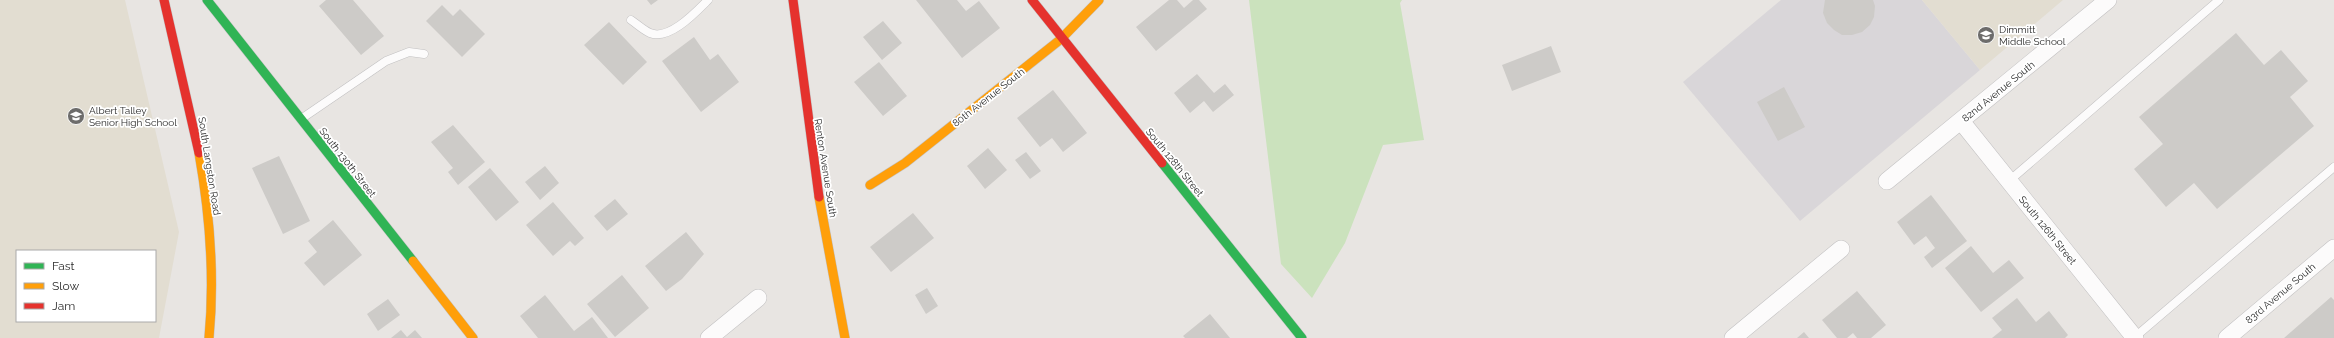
<svg xmlns="http://www.w3.org/2000/svg" width="2334" height="338" font-family="Raleway,sans-serif">
	<style>
		.industrial { fill: #d9d6d9 }
		.education { fill: #e2ddd1; fill-rule: evenodd }
		.green { fill: #cbe2bd }
		.building { fill: #cdcbc8 }
		.lines { fill: none; stroke-linecap: round; stroke-linejoin: round }
		.lane-casing { stroke: #c2c1c2; stroke-width: 9 }
		.street-casing { stroke: #c2c1c2; stroke-width: 18 }
		.fast-casing { stroke: #c2c1c2; stroke-width: 10 }
		.slow-casing { stroke: #c2c1c2; stroke-width: 10 }
		.jam-casing { stroke: #c2c1c2; stroke-width: 10 }
		.lane { stroke: #fcfbfb; stroke-width: 8 }
		.street { stroke: #fcfbfb; stroke-width: 17 }
		.fast { stroke: #30b455; stroke-width: 9 }
		.slow { stroke: #ff9f0a; stroke-width: 9 }
		.jam { stroke: #e5322d; stroke-width: 9 }
		.labels { text-anchor: middle; stroke-width: 3.5; stroke-linejoin: round; paint-order: stroke }
		.poi-label { font-size: 10px; fill: #2b2b2b; stroke: #fff; text-anchor: start }
		.street-label { font-size: 10px; fill: #2b2b2b; stroke: #fff }
	</style>
	<rect width="100%" height="100%" fill="#e8e5e2"/>
	<path class="industrial" d="M 1781,0 L 1922,0 L 1980,70 L 1800,221 L 1683,82 Z"/>
	<path class="education" d="M 0,0 L 125,0 L 179,232 L 159,338 L 0,338 ZM 17,251 L 155,251 L 155,321 L 17,321 Z
		M 1922,0 L 2063,0 L 1980,70 Z"/>
	<path class="green" d="M 1249,0 L 1402,0 L 1400,3 L 1424,140 L 1383,145 L 1345,243 L 1312,298 L 1281,264 Z"/>
	<path class="building" d="M 326,0 L 353,0 L 384,36 L 361,55 L 319,6 Z
		M 647,0 L 658,0 L 651,5 Z
		M 916,0 L 957,0 L 966,11 L 979,1 L 1000,28 L 962,58 Z
		M 1169,0 L 1177,0 L 1184,8 L 1193,0 L 1199,0 L 1207,9 L 1156,51 L 1136,27 Z
		M 1825,0 L 1873,0 L 1875,6 L 1874,17 L 1870,25 L 1862,32 L 1852,35 L 1842,35 L 1834,30 L 1827,23 L 1823,13 Z
		M 442,5 L 453,16 L 460,9 L 485,34 L 462,57 L 426,21 Z
		M 883,21 L 902,43 L 882,60 L 863,37 Z
		M 609,22 L 647,62 L 623,85 L 584,45 Z
		M 2236,33 L 2264,65 L 2281,50 L 2308,81 L 2290,97 L 2314,126 L 2217,209 L 2194,183 L 2166,207 L 2134,169 L 2163,144 L 2139,117 Z
		M 694,37 L 710,60 L 718,54 L 739,82 L 701,112 L 662,61 Z
		M 1551,46 L 1561,72 L 1512,91 L 1502,65 Z
		M 879,62 L 907,96 L 883,116 L 854,82 Z
		M 1197,74 L 1214,93 L 1225,84 L 1234,95 L 1213,112 L 1204,101 L 1190,113 L 1174,93 Z
		M 1784,87 L 1805,127 L 1778,141 L 1757,102 Z
		M 1053,90 L 1087,133 L 1063,152 L 1052,138 L 1040,147 L 1017,118 Z
		M 453,125 L 485,162 L 458,185 L 448,172 L 453,168 L 431,142 Z
		M 988,148 L 1007,170 L 985,189 L 967,166 Z
		M 1026,152 L 1041,171 L 1030,179 L 1015,160 Z
		M 279,156 L 310,221 L 283,234 L 252,168 Z
		M 545,166 L 559,183 L 540,200 L 525,182 Z
		M 490,168 L 519,202 L 496,221 L 468,187 Z
		M 1931,195 L 1967,241 L 1932,268 L 1924,257 L 1935,248 L 1926,236 L 1914,245 L 1897,222 Z
		M 615,199 L 628,214 L 607,231 L 594,216 Z
		M 553,202 L 584,238 L 575,246 L 570,241 L 553,256 L 526,225 Z
		M 913,213 L 934,238 L 891,272 L 870,247 Z
		M 333,220 L 362,255 L 324,286 L 304,263 L 317,252 L 308,241 Z
		M 686,232 L 704,254 L 682,279 L 666,291 L 645,266 Z
		M 1971,246 L 1993,273 L 2009,260 L 2024,278 L 1981,312 L 1945,268 Z
		M 622,275 L 649,308 L 615,337 L 587,304 Z
		M 927,288 L 938,306 L 926,314 L 915,295 Z
		M 1857,291 L 1886,325 L 1871,338 L 1857,338 L 1853,333 L 1847,338 L 1837,338 L 1822,320 Z
		M 545,295 L 574,331 L 592,317 L 608,338 L 538,338 L 520,316 Z
		M 2331,297 L 2334,300 L 2334,338 L 2284,338 Z
		M 2017,298 L 2036,322 L 2049,311 L 2068,335 L 2065,338 L 1992,338 L 2002,330 L 1992,318 Z
		M 388,299 L 400,315 L 378,331 L 367,314 Z
		M 1210,314 L 1230,338 L 1185,338 L 1183,336 Z
		M 401,330 L 407,337 L 415,330 L 422,338 L 391,338 Z
		M 1804,332 L 1809,338 L 1797,338 Z"/>
	<g class="lines">
		<g class="lane-casing">
			<path id="lane" d="M 631,20 C 637,24 643,30 650,33 C 669,41 696,12 708,0
				M 301,119 L 386,61 L 409,52 L 424,54
				M 2009,181 L 2219,0
				M 2135,337 L 2334,167"/>
		</g>
		<g class="street-casing">
			<path id="street" d="M 1961,121 L 2135,338
				M 1887,181 L 2108,0
				M 709,338 L 758,298
				M 1733,338 L 1841,249
				M 2227,338 L 2334,248"/>
		</g>
		<g class="fast-casing">
			<path id="fast" d="M 207,0 L 413,261
				M 1162,163 L 1302,338"/>
		</g>
		<g class="slow-casing">
			<path id="slow" d="M 199,153 C 210,215 215,275 209,338
				M 870,185 L 905,163 L 1061,39 L 1099,0
				M 819,197 L 845,338
				M 413,261 L 473,338"/>
		</g>
		<g class="jam-casing">
			<path id="jam" d="M 164,0 L 199,153
				M 793,0 L 819,197
				M 1032,0 L 1162,163"/>
		</g>
		<use href="#lane" class="lane"/>
		<use href="#street" class="street"/>
		<use href="#fast" class="fast"/>
		<use href="#slow" class="slow"/>
		<use href="#jam" class="jam"/>
	</g>
	<defs>
		<g id="school-disc" transform="scale(0.9)"><circle r="9.5" fill="#6d6c6b" stroke="#fff"/><path d="M0-5L7-2L0 1L-7-2ZM-4 1L0 2.5L4 1V4Q0 6-4 4Z" fill="#fff"/></g>
	</defs>
	<g fill-rule="evenodd">
		<use href="#school-disc" x="1986" y="35"/>
		<use href="#school-disc" x="76" y="116"/>
	</g>
	<g class="labels">
		<g class="poi-label">
			<text x="1999" y="33">Dimmitt<tspan x="1999" dy="12">Middle School</tspan></text>
			<text x="89" y="114">Albert Talley<tspan x="89" dy="12">Senior High School</tspan></text>
		</g>
		<g class="street-label">
			<text transform="translate(1998 91) rotate(-39)" y="4">82nd Avenue South</text>
			<text transform="translate(988 97) rotate(-38)" y="4">80th Avenue South</text>
			<text transform="translate(348 162) rotate(52)" y="4">South 130th Street</text>
			<text transform="translate(1175 162) rotate(51)" y="4">South 128th Street</text>
			<text transform="translate(210 166) rotate(81)" y="4">South Langston Road</text>
			<text transform="translate(826 168) rotate(81)" y="4">Renton Avenue South</text>
			<text transform="translate(2048 230) rotate(51)" y="4">South 126th Street</text>
			<text transform="translate(2280 293) rotate(-40)" y="4">83rd Avenue South</text>
		</g>
	</g>
	<rect x="16" y="250" width="140" height="72" fill="#ffffff" stroke="#aaaaaa"/>
	<rect x="24" y="263" width="20" height="6" fill="#30b455" stroke="#aaaaaa"/>
	<text x="52" y="270" font-size="12" fill="#2b2b2b">Fast</text>
	<rect x="24" y="283" width="20" height="6" fill="#ff9f0a" stroke="#aaaaaa"/>
	<text x="52" y="290" font-size="12" fill="#2b2b2b">Slow</text>
	<rect x="24" y="303" width="20" height="6" fill="#e5322d" stroke="#aaaaaa"/>
	<text x="52" y="310" font-size="12" fill="#2b2b2b">Jam</text>
</svg>
